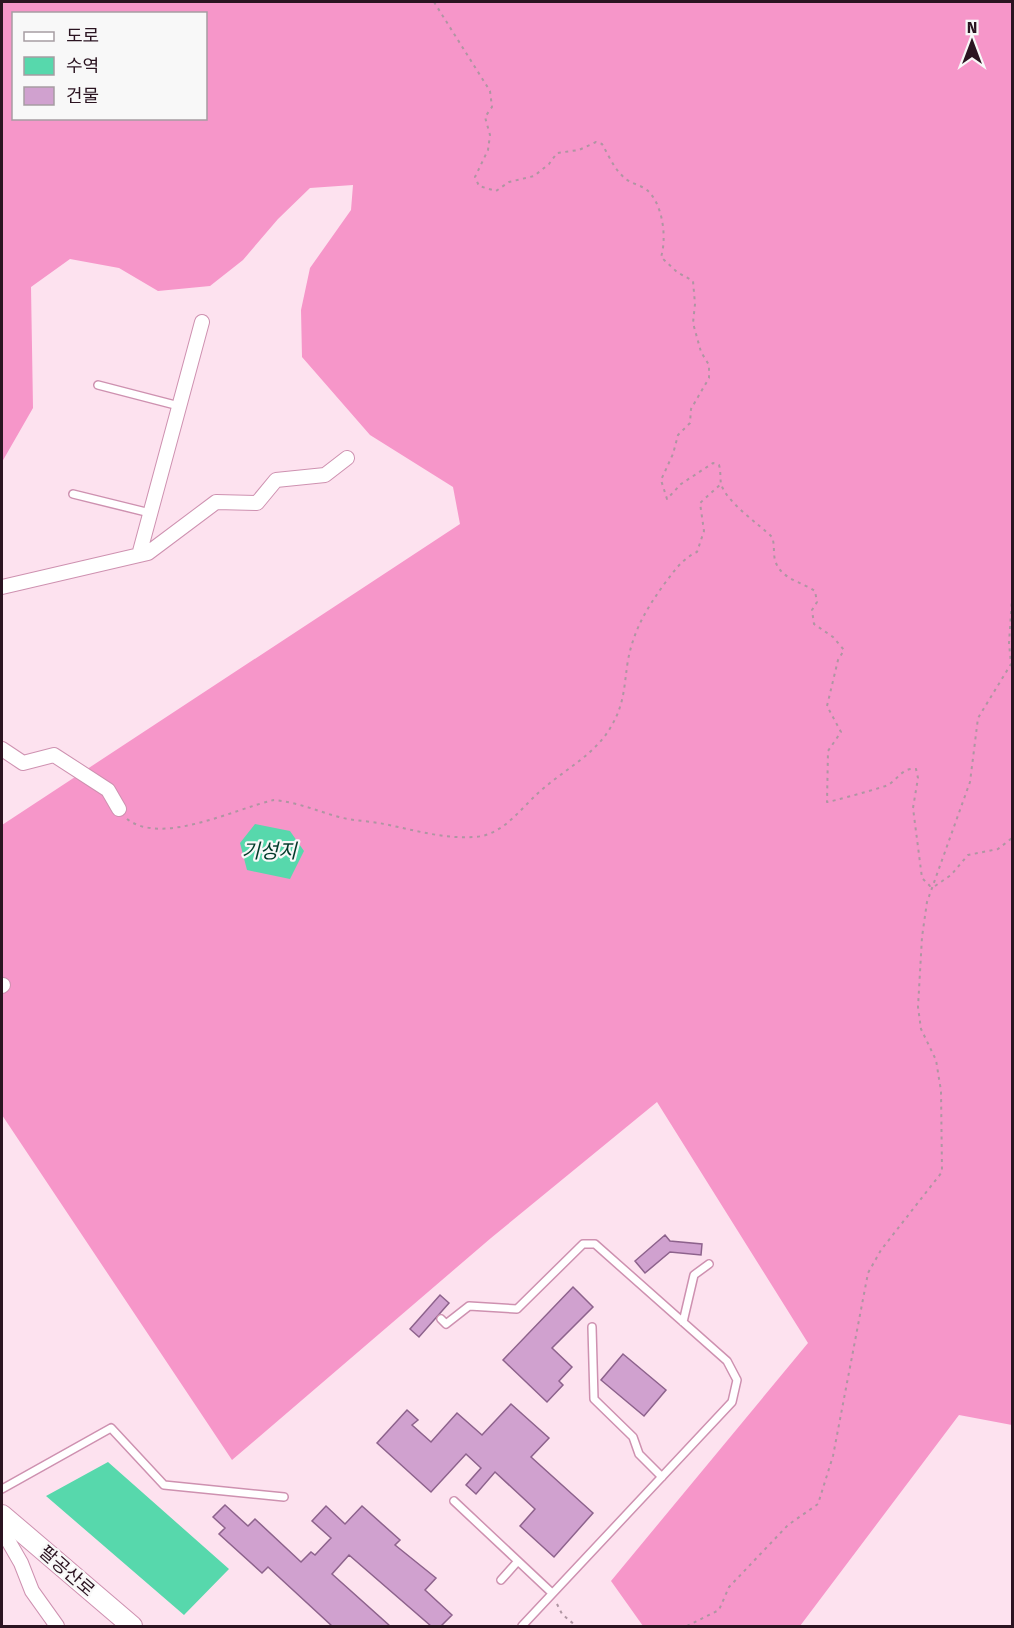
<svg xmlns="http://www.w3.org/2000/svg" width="1014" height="1628" font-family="'Fira Sans','Noto Sans KR',sans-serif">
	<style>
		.forest { fill: #f696c9; fill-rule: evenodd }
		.water { fill: #57d8ac }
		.building { fill: #d0a1cf; stroke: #8d628c; stroke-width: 1.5 }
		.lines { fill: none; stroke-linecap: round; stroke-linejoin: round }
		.service-casing { stroke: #ce91b0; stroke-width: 10 }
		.minor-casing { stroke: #ce91b0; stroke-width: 16 }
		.secondary-casing { stroke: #ce91b0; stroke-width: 22 }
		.path { stroke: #af95a2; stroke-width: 2; stroke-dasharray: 3 4.5; stroke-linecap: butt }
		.service { stroke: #fff; stroke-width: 7 }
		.minor { stroke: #fff; stroke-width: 14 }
		.secondary { stroke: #fff; stroke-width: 20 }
		.labels { text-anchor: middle; stroke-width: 4.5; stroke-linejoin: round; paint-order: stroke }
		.street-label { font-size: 18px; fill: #2b1421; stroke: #f8f8f8 }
		.water-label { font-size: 20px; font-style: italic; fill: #003a29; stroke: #f8f8f8 }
	</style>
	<rect width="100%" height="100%" fill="#fde2ef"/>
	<path class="forest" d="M 2,2 L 1012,2 L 1012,1425 L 959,1415 L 800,1626 L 643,1626 L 611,1581 L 808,1343 L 657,1102 L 491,1238 L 232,1460 L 2,1115 L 2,825 L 460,524 L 453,487 L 370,435 L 302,357 L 301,310 L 310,268 L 351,210 L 353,185 L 310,188 L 278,219 L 243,260 L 210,286 L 158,291 L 119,268 L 70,259 L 31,287 L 33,408 L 2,462 ZM 14,14 L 206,14 L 206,118 L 14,118 Z"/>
	<path class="water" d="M 255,824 L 290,831 L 304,851 L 290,879 L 247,870 L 240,843 Z
		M 108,1462 L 229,1569 L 184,1615 L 46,1496 Z"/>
	<path class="building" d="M 665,1235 L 670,1241 L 702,1244 L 701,1255 L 670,1252 L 645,1273 L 635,1261 Z
		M 573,1287 L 593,1307 L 552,1348 L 572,1367 L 559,1381 L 563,1385 L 547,1402 L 503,1360 Z
		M 440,1295 L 449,1303 L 419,1337 L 410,1329 Z
		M 623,1354 L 666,1390 L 644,1416 L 601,1380 Z
		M 511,1404 L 549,1438 L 531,1457 L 593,1513 L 554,1557 L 520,1526 L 535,1509 L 495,1472 L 476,1494 L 466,1485 L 481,1468 L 466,1454 L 431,1492 L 377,1443 L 407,1410 L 418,1420 L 412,1425 L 431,1442 L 457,1413 L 482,1435 Z
		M 225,1505 L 248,1526 L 255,1519 L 301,1562 L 311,1552 L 315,1555 L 331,1538 L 312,1521 L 326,1506 L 345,1524 L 362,1506 L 400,1540 L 395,1545 L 436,1578 L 425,1590 L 452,1615 L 441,1626 L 431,1626 L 349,1555 L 332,1574 L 390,1626 L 332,1626 L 268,1567 L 262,1573 L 219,1534 L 225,1528 L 213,1517 Z"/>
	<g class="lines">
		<g class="service-casing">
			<path id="service" d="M 98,385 L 179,406
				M 73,494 L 150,513
				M 441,1319 L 446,1324 L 469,1306 L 517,1309 L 583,1244 L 595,1244 L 727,1361 L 737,1380 L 732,1402 L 522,1626
				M 683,1322 L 694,1275 L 709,1264
				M 592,1327 L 594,1399 L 633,1437 L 639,1454 L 662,1477
				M 2,1489 L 111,1428 L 164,1485 L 284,1497
				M 454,1501 L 552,1593
				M 501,1580 L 518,1561"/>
		</g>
		<g class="minor-casing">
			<path id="minor" d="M 139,555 L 202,322
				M 2,587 L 148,553 L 216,502 L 257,503 L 276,480 L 325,475 L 347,458
				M 2,749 L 23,763 L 54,755 L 108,790 L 119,809
				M 2,986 L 3,985
				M 2,1530 L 21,1563 L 32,1591 L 57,1626"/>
		</g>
		<g class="secondary-casing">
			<path id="secondary" d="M 2,1515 L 132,1626"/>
		</g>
		<path class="path" d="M 434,2 L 490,91 L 492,107 L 485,117 L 490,135 L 488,150 L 475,177 L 479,186 L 496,191 L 509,182 L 534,176 L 549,164 L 557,153 L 579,150 L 596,142 L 602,144 C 609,156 615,171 626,179 C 632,184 641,185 647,190 C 663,204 667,238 661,257 L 677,272 L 693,281 L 695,304 L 693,323 L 701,352 L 709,365 L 709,378 L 691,409 L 690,423 L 678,435 L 673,454 L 661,480 L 667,499 L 681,484 L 713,463 L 719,465 C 721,472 720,478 721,484 C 727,503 759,524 772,537 C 775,545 773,552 775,560 C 780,579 802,582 815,591 L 817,602 L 812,610 L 814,624 L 833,637 L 844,650 L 838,660 L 827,706 L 841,732 L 828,751 L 827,802 C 831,802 884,787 888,785 C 898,779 903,767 916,769 L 918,778 L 913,808 L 922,878 L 930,886 L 935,886 L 951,875 L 968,855 L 998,849 L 1012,838
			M 127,819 C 162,846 234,809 274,800 C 297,802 317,811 339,817 C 354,821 370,821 384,824 C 414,830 443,839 474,837 C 501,836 518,812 536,795 C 561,771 595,756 612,725 C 625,702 624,685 628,660 C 634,629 647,608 665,583 C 675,570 682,559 697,552 L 704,531 L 700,503 L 721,484
			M 557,1604 L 562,1614 L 576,1626
			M 687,1626 L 719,1610 L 729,1587 L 788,1525 L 818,1504 L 833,1456 L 868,1273 L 881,1250 L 942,1172 L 941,1091 L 936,1060 L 921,1029 L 918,1007 L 922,937 L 927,902 L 970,782 L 978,718 L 1011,664 L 1009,643 L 1012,598"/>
		<use href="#service" class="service"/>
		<use href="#minor" class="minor"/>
		<use href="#secondary" class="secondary"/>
	</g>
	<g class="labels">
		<g class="street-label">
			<text transform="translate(67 1571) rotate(41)" y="6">팔공산로</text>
		</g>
		<g class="water-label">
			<text x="269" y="858">기성지</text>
		</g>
	</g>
	<rect width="1014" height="1628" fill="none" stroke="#2b1421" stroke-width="6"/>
	<rect x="12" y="12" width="195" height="108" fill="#f8f8f8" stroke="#a69da2" stroke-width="1.5"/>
	<rect x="24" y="32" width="30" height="9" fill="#ffffff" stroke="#a69da2" stroke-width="1.5"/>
	<text x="66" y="42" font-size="18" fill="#2b1421">도로</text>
	<rect x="24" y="57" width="30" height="18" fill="#57d8ac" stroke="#a69da2" stroke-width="1.5"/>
	<text x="66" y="72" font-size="18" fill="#2b1421">수역</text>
	<rect x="24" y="87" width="30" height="18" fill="#d0a1cf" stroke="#a69da2" stroke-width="1.5"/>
	<text x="66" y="102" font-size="18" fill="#2b1421">건물</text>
	<g transform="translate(972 42)" stroke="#f8f8f8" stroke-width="4.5" paint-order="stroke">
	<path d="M0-4.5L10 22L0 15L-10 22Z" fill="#2b1421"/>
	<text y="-9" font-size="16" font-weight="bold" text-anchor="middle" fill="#2b1421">N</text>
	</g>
</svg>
